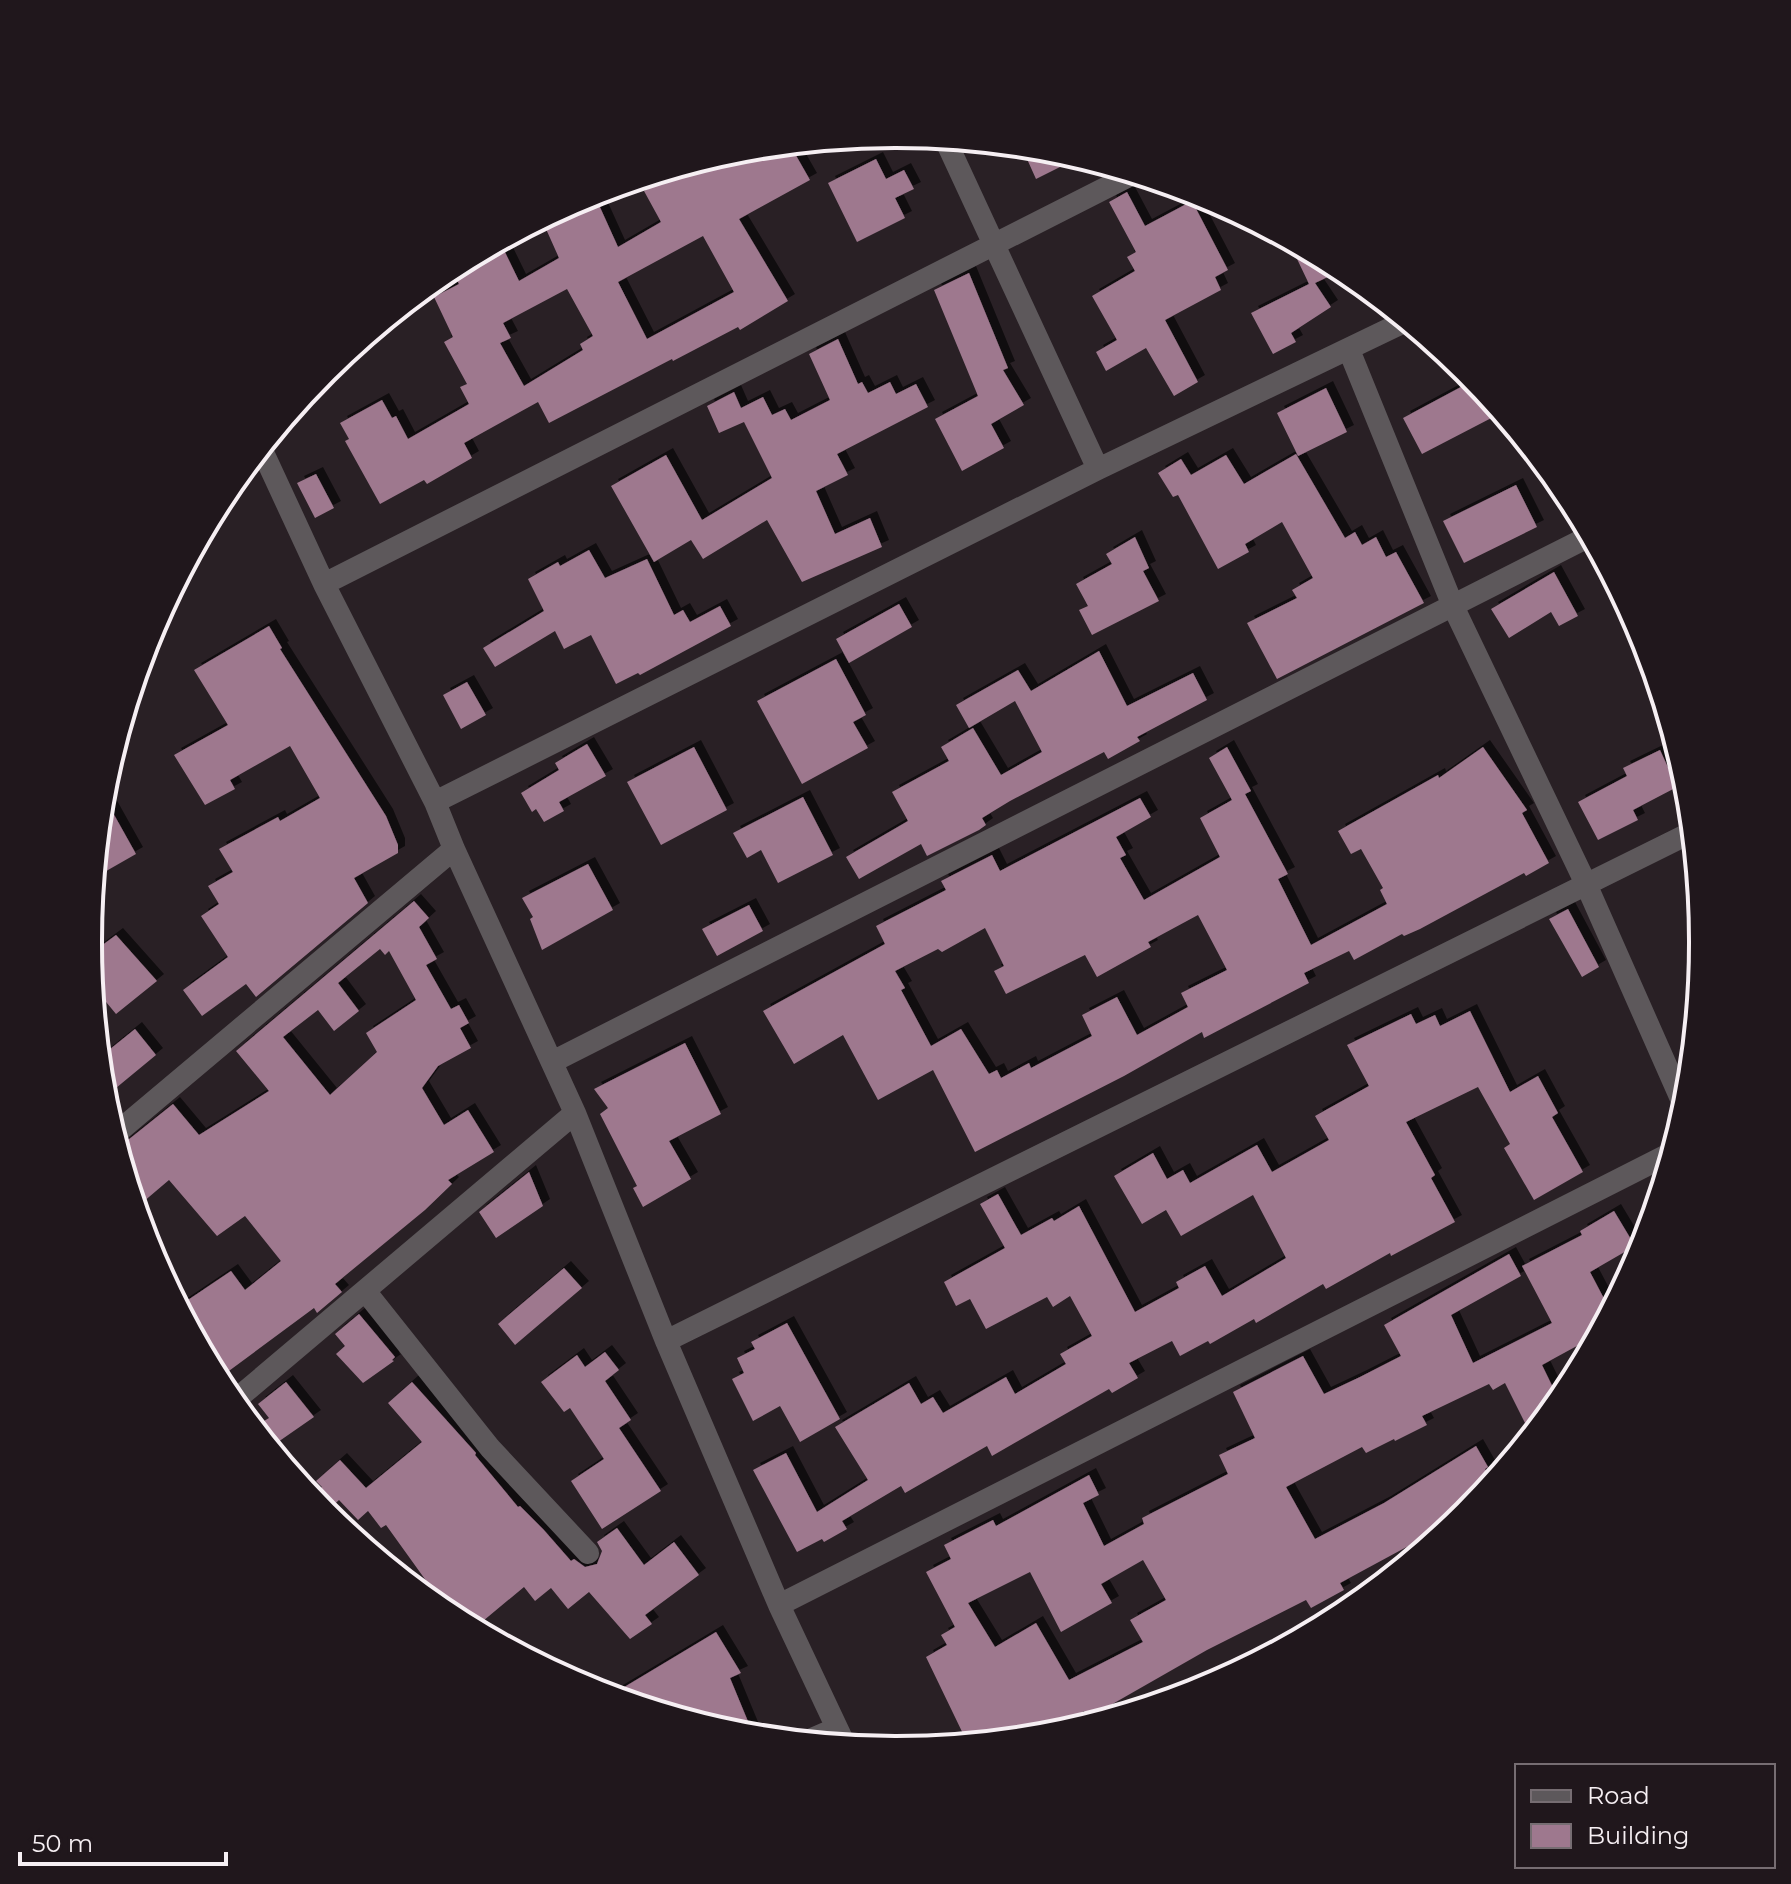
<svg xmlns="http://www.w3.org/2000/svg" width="1791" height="1884" font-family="Montserrat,sans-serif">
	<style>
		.building { fill: #9e788e; fill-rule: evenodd; filter: url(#shadow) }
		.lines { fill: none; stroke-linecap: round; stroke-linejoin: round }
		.minor { stroke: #5d585b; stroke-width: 22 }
		.rim { fill: none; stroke: #f6eff3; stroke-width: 4 }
	</style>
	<defs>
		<filter id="shadow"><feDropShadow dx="7" dy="-7" stdDeviation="0" flood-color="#0009"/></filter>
	</defs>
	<rect width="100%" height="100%" fill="#292025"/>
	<path class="building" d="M 790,145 L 810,180 L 739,219 L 788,301 L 740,330 L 738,327 L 673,361 L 672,359 L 549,423 L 538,402 L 464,443 L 472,458 L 427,484 L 424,480 L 380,504 L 345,441 L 349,439 L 340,423 L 382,400 L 392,418 L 396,416 L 408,439 L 469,404 L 460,387 L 467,384 L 444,342 L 453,337 L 434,297 L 459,284 L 451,268 L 500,242 L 519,281 L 559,258 L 542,220 L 594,194 L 618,247 L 661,222 L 644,191 L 688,167 L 691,171 L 718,156 L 738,150 ZM 703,236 L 734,292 L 647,339 L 618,282 ZM 567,289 L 593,336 L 580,344 L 583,350 L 524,386 L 500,343 L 511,338 L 503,323 Z
		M 1046,149 L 1053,150 L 1078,158 L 1036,179 L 1027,159 Z
		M 876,159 L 886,179 L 904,170 L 914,189 L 895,198 L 905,218 L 857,242 L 828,183 Z
		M 1127,192 L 1145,226 L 1192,201 L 1228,270 L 1215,277 L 1221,290 L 1165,320 L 1198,382 L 1174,396 L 1146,348 L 1106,371 L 1096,352 L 1117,340 L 1092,296 L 1135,271 L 1127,257 L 1136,252 L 1109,202 Z
		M 1288,240 L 1330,263 L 1330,276 L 1315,283 L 1331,307 L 1291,333 L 1296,342 L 1273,354 L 1251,313 L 1309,284 Z
		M 969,273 L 1008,368 L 1003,370 L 1024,405 L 991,424 L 1004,448 L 962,471 L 935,419 L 978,396 L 934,290 Z
		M 838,339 L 858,384 L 862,382 L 868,393 L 890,382 L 896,394 L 916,384 L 928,407 L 837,454 L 848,475 L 816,491 L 835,534 L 870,518 L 882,547 L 802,582 L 767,520 L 703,559 L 691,540 L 654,562 L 611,486 L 666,455 L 702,520 L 772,478 L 744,422 L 719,433 L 707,406 L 734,392 L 741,408 L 763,397 L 772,415 L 785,409 L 791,420 L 830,400 L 809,354 Z
		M 1474,380 L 1501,413 L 1422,454 L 1403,418 Z
		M 1326,388 L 1347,432 L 1298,456 L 1277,413 Z
		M 1296,454 L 1345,538 L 1355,532 L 1362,545 L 1376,537 L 1386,557 L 1396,552 L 1424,603 L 1277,679 L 1247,623 L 1297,598 L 1292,590 L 1313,578 L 1282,522 L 1245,544 L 1249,552 L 1218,569 L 1178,495 L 1173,497 L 1158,473 L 1181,459 L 1191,475 L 1226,455 L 1244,484 Z
		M 316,474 L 334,508 L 315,518 L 297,483 Z
		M 1516,485 L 1537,527 L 1464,563 L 1443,521 Z
		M 1135,537 L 1149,568 L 1143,571 L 1159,601 L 1092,635 L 1079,610 L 1088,606 L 1076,584 L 1112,564 L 1106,554 Z
		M 589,550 L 605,578 L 647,559 L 674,615 L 683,610 L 690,622 L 720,606 L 731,626 L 640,675 L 638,673 L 616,684 L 591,635 L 564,649 L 555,631 L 495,667 L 483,648 L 544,611 L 528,579 L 558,562 L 560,566 Z
		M 1554,572 L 1578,616 L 1559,626 L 1551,612 L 1509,638 L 1491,609 Z
		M 899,604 L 912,627 L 849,663 L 836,639 Z
		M 269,626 L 282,648 L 280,649 L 386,816 L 398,845 L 398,853 L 354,878 L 368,903 L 256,997 L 246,984 L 202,1016 L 183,990 L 228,957 L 201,916 L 219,904 L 208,886 L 233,872 L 219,849 L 278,817 L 280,821 L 320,798 L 290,746 L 230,780 L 235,789 L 205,805 L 174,755 L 228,725 L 194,670 Z
		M 1099,651 L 1127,706 L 1193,673 L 1207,700 L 1137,737 L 1140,741 L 1108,759 L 1104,752 L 1010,801 L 982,818 L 986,825 L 979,830 L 927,856 L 921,844 L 859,879 L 846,857 L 908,821 L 892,792 L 949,761 L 941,747 L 973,728 L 1001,775 L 1042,752 L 1015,701 L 969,728 L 956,705 L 1018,670 L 1031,691 Z
		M 836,659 L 866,715 L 853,722 L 868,748 L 802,784 L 757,701 Z
		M 467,682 L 486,715 L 461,729 L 443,695 Z
		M 587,744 L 606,776 L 559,802 L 564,811 L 544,822 L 536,809 L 532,812 L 521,793 L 559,770 L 555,763 Z
		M 694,747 L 727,810 L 661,845 L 627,782 Z
		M 1227,747 L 1251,791 L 1245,794 L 1288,874 L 1278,879 L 1311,945 L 1387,904 L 1380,890 L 1383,888 L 1361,849 L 1351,854 L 1338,831 L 1438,775 L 1439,778 L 1483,747 L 1527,810 L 1522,813 L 1549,863 L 1526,876 L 1524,873 L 1420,929 L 1404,936 L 1402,934 L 1354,960 L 1349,951 L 1304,973 L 1309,983 L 1204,1038 L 1202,1032 L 1124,1076 L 975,1152 L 933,1070 L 878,1100 L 843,1035 L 794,1064 L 763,1011 L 885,944 L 876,926 L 946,890 L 941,881 L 992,855 L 1000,871 L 1140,798 L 1151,817 L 1116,837 L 1126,855 L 1120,858 L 1144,900 L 1220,857 L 1200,818 L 1232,800 L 1209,758 ZM 1198,915 L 1227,970 L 1181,993 L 1188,1007 L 1137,1035 L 1117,997 L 1082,1015 L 1092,1036 L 1031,1068 L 1029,1063 L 1001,1078 L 997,1070 L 989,1074 L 961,1029 L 931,1046 L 901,990 L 905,988 L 895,971 L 938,949 L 942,952 L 985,928 L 1004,966 L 994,971 L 1006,994 L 1085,955 L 1097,977 L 1151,947 L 1148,942 Z
		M 1660,750 L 1677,787 L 1633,810 L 1638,820 L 1598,840 L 1578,802 L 1627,776 L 1623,768 Z
		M 103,795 L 136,854 L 94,878 L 99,835 Z
		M 803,797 L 833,855 L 778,883 L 761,850 L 747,858 L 733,833 Z
		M 588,864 L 613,910 L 542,950 L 530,919 L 533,917 L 522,898 Z
		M 414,901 L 429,918 L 419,927 L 437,959 L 426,965 L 451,1009 L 459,1005 L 469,1023 L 460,1028 L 471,1048 L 438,1066 L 422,1088 L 444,1125 L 468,1110 L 494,1152 L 448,1180 L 452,1184 L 425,1210 L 335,1284 L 342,1292 L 317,1313 L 314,1308 L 218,1379 L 179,1306 L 231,1271 L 245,1290 L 281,1261 L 245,1216 L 217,1236 L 169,1180 L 136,1208 L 118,1148 L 173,1104 L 199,1135 L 269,1091 L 236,1051 ZM 380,949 L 385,955 L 389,951 L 416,1000 L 366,1033 L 377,1052 L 330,1095 L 283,1037 L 318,1010 L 334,1031 L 359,1011 L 338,983 Z
		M 749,905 L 763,931 L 717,956 L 702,929 Z
		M 1568,909 L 1599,967 L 1582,977 L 1549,919 Z
		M 116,935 L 157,981 L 116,1014 L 92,985 L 89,955 Z
		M 1470,1011 L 1510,1092 L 1538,1076 L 1558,1113 L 1552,1117 L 1583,1172 L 1534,1200 L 1504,1148 L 1510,1144 L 1478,1087 L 1406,1122 L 1435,1175 L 1431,1178 L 1455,1222 L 1391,1256 L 1390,1253 L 1326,1289 L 1323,1284 L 1256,1323 L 1254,1319 L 1210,1344 L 1208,1341 L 1180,1356 L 1172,1341 L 1129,1363 L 1138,1378 L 1112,1393 L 1109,1389 L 992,1456 L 987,1446 L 905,1493 L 901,1486 L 842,1521 L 847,1529 L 824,1542 L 822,1539 L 797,1552 L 753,1470 L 786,1453 L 817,1512 L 868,1480 L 835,1427 L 909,1383 L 921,1404 L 933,1397 L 943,1413 L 1006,1377 L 1015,1394 L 1066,1364 L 1060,1354 L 1092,1336 L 1070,1296 L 1053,1307 L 1047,1297 L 986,1329 L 970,1299 L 956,1306 L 944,1282 L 1005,1248 L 980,1204 L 998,1194 L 1021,1235 L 1052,1218 L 1054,1221 L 1079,1206 L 1135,1312 L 1179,1288 L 1176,1282 L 1205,1266 L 1222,1296 L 1286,1258 L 1253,1195 L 1181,1236 L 1166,1210 L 1142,1224 L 1114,1176 L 1153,1153 L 1167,1179 L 1183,1170 L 1190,1183 L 1257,1145 L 1272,1172 L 1329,1140 L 1315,1116 L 1369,1086 L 1347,1045 L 1411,1014 L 1416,1024 L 1435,1015 L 1440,1026 Z
		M 135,1029 L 156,1055 L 116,1088 L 100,1069 L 99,1058 Z
		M 685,1043 L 721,1114 L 669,1141 L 691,1179 L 643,1207 L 633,1188 L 637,1186 L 600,1114 L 608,1108 L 594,1089 Z
		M 529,1172 L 543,1206 L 496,1238 L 479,1212 Z
		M 1614,1211 L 1635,1246 L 1590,1272 L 1610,1310 L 1597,1335 L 1542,1365 L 1559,1400 L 1531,1435 L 1505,1383 L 1493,1390 L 1489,1384 L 1422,1416 L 1427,1425 L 1395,1441 L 1394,1439 L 1366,1453 L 1362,1447 L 1286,1487 L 1315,1539 L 1384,1503 L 1476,1446 L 1488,1467 L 1485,1469 L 1492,1482 L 1462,1517 L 1340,1583 L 1344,1590 L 1311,1608 L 1306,1600 L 1207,1650 L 1088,1718 L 1084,1711 L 1064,1722 L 1062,1717 L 1026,1737 L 967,1742 L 926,1657 L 947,1645 L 941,1635 L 955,1627 L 926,1572 L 951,1559 L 944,1545 L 993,1520 L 996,1526 L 1089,1475 L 1099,1495 L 1083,1503 L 1104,1546 L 1144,1524 L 1142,1518 L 1228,1474 L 1219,1455 L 1255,1438 L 1233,1392 L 1303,1356 L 1324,1394 L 1360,1377 L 1401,1356 L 1384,1325 L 1509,1254 L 1521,1276 L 1451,1315 L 1473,1363 L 1552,1323 L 1522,1266 L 1582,1235 L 1580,1231 ZM 1143,1560 L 1166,1600 L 1130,1620 L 1143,1642 L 1069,1680 L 1036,1623 L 995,1647 L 968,1603 L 1030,1572 L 1061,1632 L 1112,1603 L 1101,1584 Z
		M 564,1268 L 582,1288 L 515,1345 L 498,1324 Z
		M 359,1314 L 395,1357 L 392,1360 L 394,1361 L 363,1383 L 336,1354 L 345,1346 L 335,1334 Z
		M 787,1323 L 840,1419 L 800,1442 L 780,1406 L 753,1421 L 732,1379 L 744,1373 L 737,1358 L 755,1349 L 751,1342 Z
		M 605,1352 L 619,1370 L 605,1381 L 631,1420 L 619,1428 L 661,1491 L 602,1529 L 571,1481 L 604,1459 L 570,1408 L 564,1412 L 541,1382 L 577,1355 L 585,1367 Z
		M 286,1382 L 314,1417 L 278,1442 L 264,1421 L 269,1418 L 258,1404 Z
		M 412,1382 L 476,1453 L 475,1455 L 518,1507 L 520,1506 L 543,1529 L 571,1561 L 574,1559 L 585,1567 L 597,1564 L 602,1551 L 597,1542 L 617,1528 L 644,1565 L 674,1542 L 699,1575 L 645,1615 L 652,1624 L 630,1639 L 589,1592 L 568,1609 L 551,1588 L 535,1601 L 524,1587 L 477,1626 L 471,1626 L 446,1613 L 418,1590 L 427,1582 L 386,1525 L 381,1528 L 368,1511 L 358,1520 L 339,1500 L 325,1513 L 311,1497 L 322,1487 L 316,1481 L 340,1460 L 366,1488 L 422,1442 L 388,1403 Z
		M 716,1632 L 741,1673 L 730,1678 L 754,1736 L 738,1734 L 611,1695 Z"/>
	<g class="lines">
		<path class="minor" d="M 945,139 L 1098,469
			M 1349,350 L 1453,606 L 1586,884 L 1685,1108
			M 261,448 L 324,584 L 435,802 L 454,849 L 575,1113 L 666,1341 L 779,1605 L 845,1745
			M 324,584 L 1133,174
			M 435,802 L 1098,469 L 1406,321
			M 552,1062 L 1590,536
			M 114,1135 L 454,849
			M 366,1292 L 490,1448 L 588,1553
			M 666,1341 L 1692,832
			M 233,1402 L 575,1113
			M 779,1605 L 1671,1153
			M 807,1741 L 837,1728"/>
	</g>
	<path d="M0 0H1791V1884H0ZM895 148H896A793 793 0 0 1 1689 941V943A793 793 0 0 1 896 1736H895A793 793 0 0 1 102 943V941A793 793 0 0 1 895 148Z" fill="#20171c" fill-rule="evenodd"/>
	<path class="rim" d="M895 148H896A793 793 0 0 1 1689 941V943A793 793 0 0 1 896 1736H895A793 793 0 0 1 102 943V941A793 793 0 0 1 895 148Z"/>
	<rect x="1515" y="1764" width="260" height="104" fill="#20171c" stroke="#766d72" stroke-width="2"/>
	<rect x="1531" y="1790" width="40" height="12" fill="#5d585b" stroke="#766d72" stroke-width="2"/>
	<text x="1587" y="1804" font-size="24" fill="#f6eff3">Road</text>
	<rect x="1531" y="1824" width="40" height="24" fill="#9e788e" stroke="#766d72" stroke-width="2"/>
	<text x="1587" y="1844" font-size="24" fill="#f6eff3">Building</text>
	<path d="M20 1852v12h206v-12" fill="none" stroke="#f6eff3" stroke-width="4"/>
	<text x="32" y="1852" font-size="24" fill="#f6eff3" stroke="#20171c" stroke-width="6" paint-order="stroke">50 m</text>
</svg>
